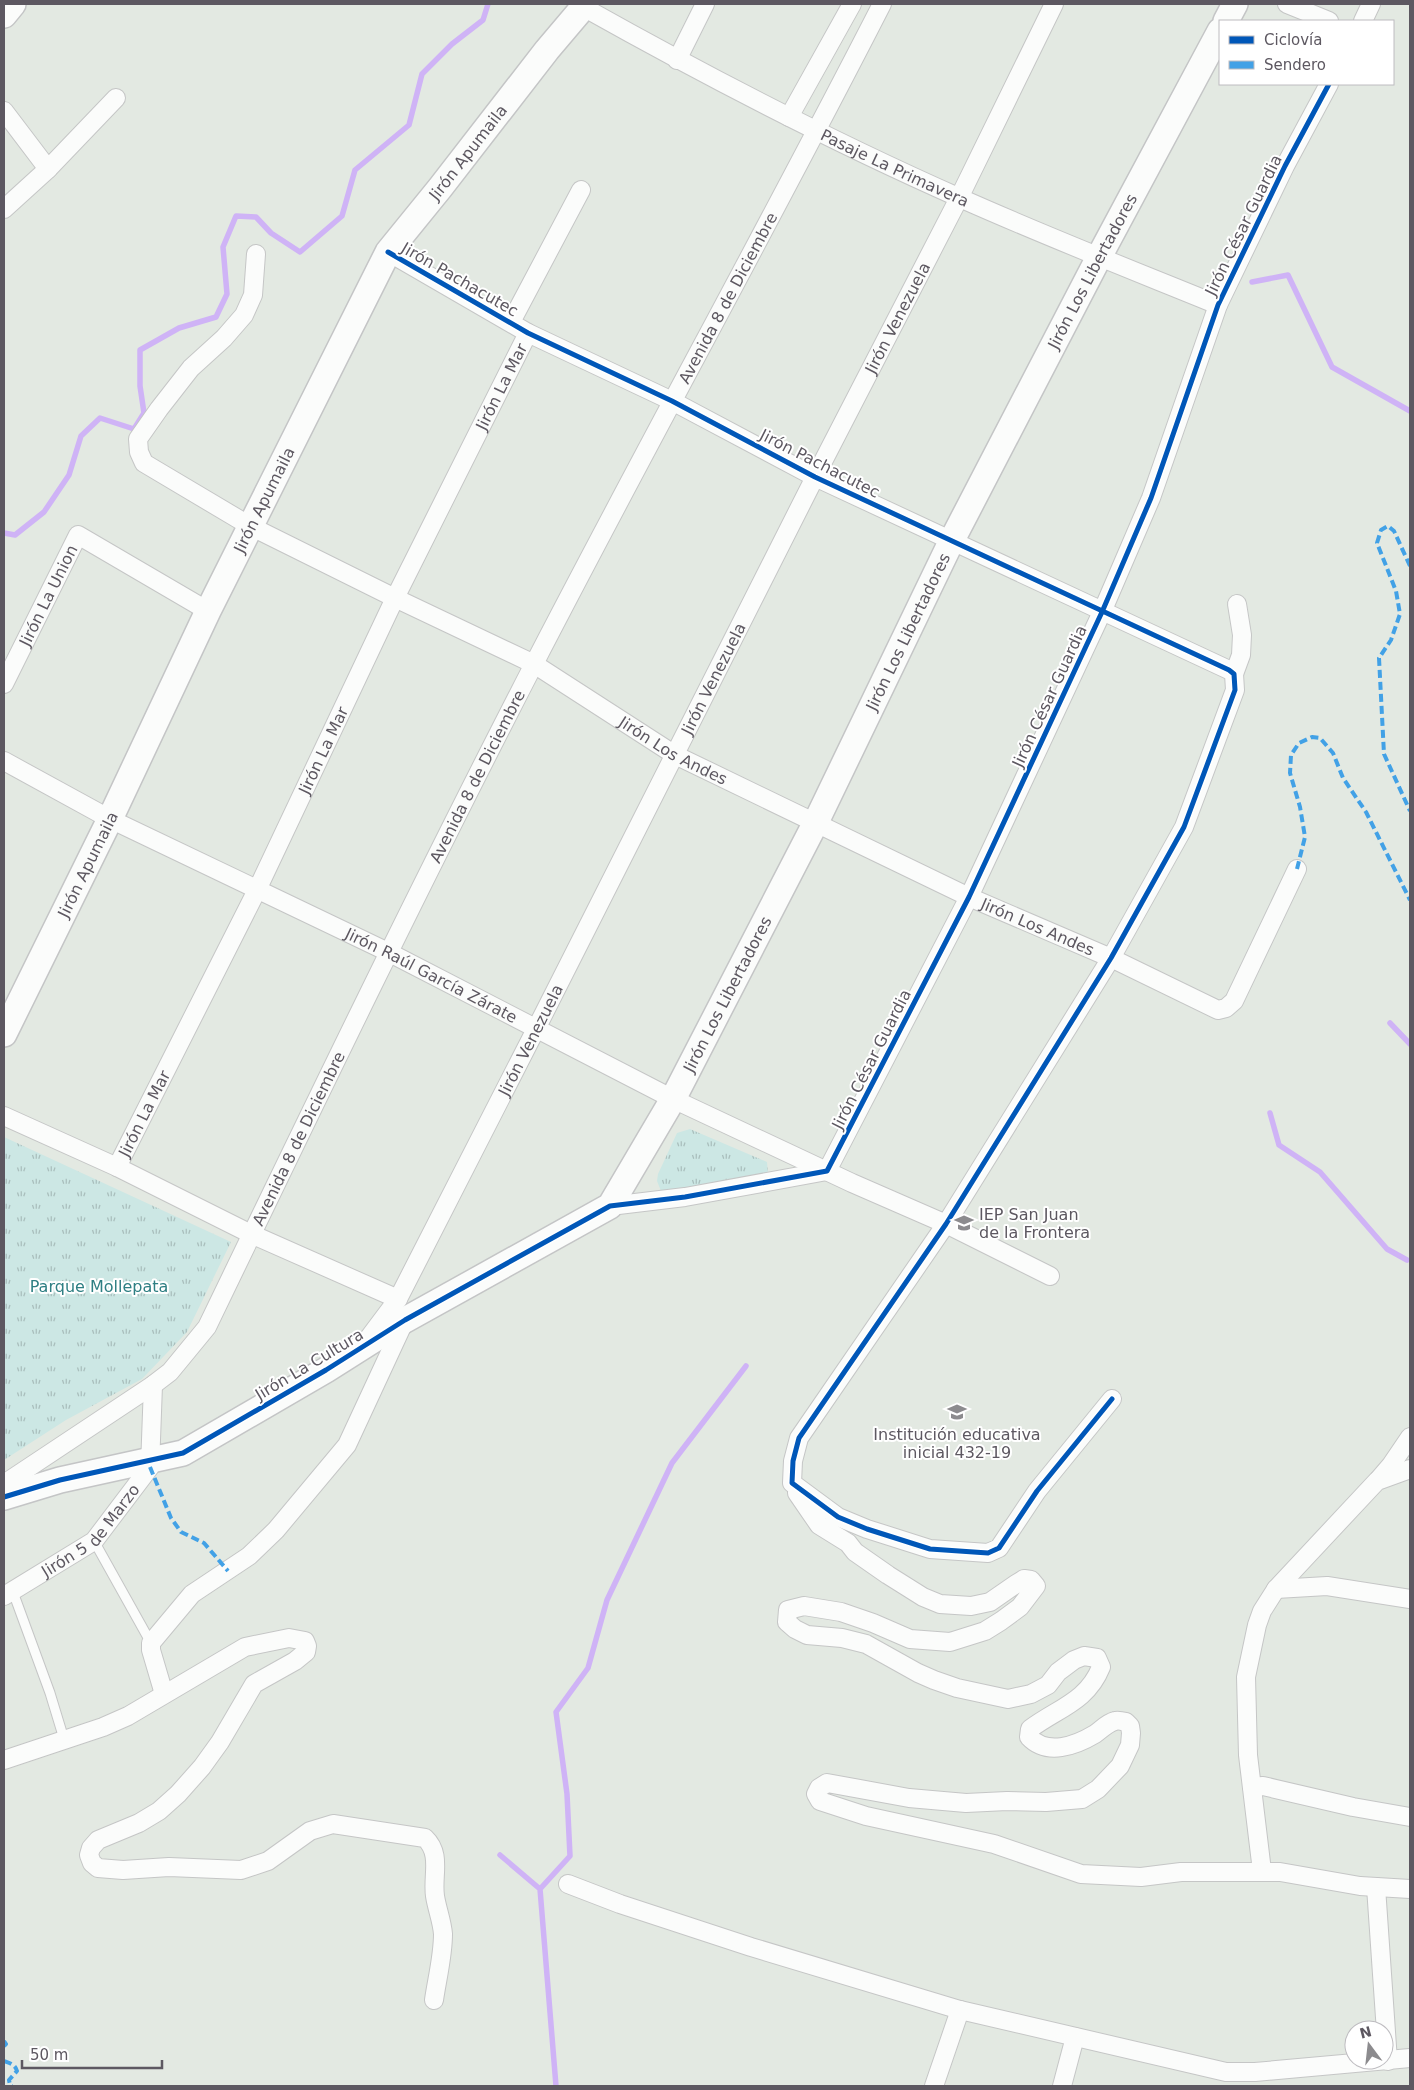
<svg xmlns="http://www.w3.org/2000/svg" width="1414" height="2090" font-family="'DejaVu Sans',sans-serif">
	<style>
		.park { fill: url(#park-tufts) }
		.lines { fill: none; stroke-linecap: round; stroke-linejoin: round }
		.stream { stroke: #cfb3f6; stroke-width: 5.5 }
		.lane-casing { stroke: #c5c6c6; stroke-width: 11 }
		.street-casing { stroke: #c5c6c6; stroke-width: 20 }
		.secondary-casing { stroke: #c4c5c6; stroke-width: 28 }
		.lane { stroke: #fbfcfb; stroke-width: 9 }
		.street { stroke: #fbfcfb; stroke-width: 18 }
		.secondary { stroke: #fbfcfb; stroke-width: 25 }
		.quiet { stroke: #42a1e6; stroke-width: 4; stroke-dasharray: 8 4; stroke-linecap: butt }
		.cycleway-casing { stroke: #fff; stroke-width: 8 }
		.cycleway { stroke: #0057b8; stroke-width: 5 }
		.labels { text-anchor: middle; stroke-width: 4; stroke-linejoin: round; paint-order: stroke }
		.street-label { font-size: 16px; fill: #5d5861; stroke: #fff }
		.poi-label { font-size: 16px; fill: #5d5861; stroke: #fff; text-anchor: start }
		.park-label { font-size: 16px; fill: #2e7f83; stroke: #fff }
	</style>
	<defs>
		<pattern id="park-tufts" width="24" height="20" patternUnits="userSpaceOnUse" patternTransform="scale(1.25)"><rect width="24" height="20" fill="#cce7e4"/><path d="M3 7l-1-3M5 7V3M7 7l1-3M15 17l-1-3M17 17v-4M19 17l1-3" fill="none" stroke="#a9bebc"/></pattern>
	</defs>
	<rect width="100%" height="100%" fill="#e3e9e2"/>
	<path class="park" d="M 690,1129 L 767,1162 L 768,1174 L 663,1196 L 657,1181 L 658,1174 L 677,1133 Z
		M 4,1137 L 231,1242 L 187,1332 L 142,1379 L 66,1420 L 4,1460 Z"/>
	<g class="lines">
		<path class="stream" d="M 1252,282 L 1288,275 L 1332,367 L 1410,411
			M 4,533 L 15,535 L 44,512 L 69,475 L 81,436 L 100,418 L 134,429 L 144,413 L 140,386 L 140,350 L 179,328 L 216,317 L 227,294 L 223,247 L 236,216 L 256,217 L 271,233 L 300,252 L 342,216 L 355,170 L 409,125 L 422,74 L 452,44 L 483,20 L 488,4
			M 1390,1023 L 1410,1044
			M 1270,1113 L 1279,1145 L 1320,1172 L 1387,1249 L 1407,1260
			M 500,1855 L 540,1889
			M 556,2086 L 540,1889 L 570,1856 L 567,1794 L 556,1712 L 588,1668 L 607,1600 L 672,1463 L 746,1366"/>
		<g class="lane-casing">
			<path id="lane" d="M 94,1541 L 151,1643
				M 13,1592 L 50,1693 L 64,1739"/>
		</g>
		<g class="street-casing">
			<g id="street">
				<path d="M 1287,4 L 1329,21"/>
				<path id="s1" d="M 583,7 C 706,76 831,141 960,198 C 1045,236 1132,270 1218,305"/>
				<path d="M 1363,21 L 1371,4"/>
				<path d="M 677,60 L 705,4"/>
				<path d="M 4,111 L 48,169"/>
				<path d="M 789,117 L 852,4"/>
				<path d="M 4,209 L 48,169 L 116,98"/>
				<path d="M 388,252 L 528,333 L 672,401 L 815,477 L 1229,670 L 1234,674 L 1235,690 L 1184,827 L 1111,958 L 946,1224 L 799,1438 L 793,1461 L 792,1483 L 838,1517 L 867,1529 L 930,1549 L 988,1553 L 999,1548 L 1037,1491 L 1112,1399"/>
				<path id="s2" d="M 256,254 L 253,295 L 244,315 L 224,338 L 191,368 L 159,409 L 138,439 L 139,452 L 144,463 L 250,526 L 395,598 L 534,664 L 675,755 L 969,897 L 1111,958 L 1218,1010 L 1226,1008 L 1234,1001 L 1297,869"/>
				<path d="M 511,322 L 581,190"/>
				<path d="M 1234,674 L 1241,655 L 1242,635 L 1237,604"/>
				<path id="s3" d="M 4,684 L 78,535 L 208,611"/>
				<path id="s4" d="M 4,761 L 110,819 L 388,952 L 673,1099 L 852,1183 L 946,1224 L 1050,1276"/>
				<path d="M 4,1116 L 117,1167 L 251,1234 L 398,1299"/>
				<path id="s5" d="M 117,1167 L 257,890 L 395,598 L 528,333"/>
				<path d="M 610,1206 L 685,1197 L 827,1171 L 969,897 L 1102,612 L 1151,498 L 1218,305 L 1285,166 L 1329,84"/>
				<path id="s6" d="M 368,1339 L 398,1299 L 536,1029 L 815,477 L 959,198 L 1054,4"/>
				<path d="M 1379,1479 L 1391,1465 L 1410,1437"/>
				<path id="s7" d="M 4,1484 L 153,1385 L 170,1372 L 207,1327 C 314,1105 421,883 534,664 C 648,443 769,225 882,4"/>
				<path d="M 797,1493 L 819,1525 L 848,1543 L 855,1552 L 888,1575 L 923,1597 L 940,1604 L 971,1606 L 990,1602 L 1016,1584 L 1024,1579 L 1031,1580 L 1036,1586 L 1020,1607 L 1001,1621 L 985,1631 L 950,1642 L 910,1639 L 873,1623 L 841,1612 L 804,1606 L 788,1610 L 787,1622 L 795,1629 L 807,1635 L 842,1638 L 866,1644 L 918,1673 L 934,1680 L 957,1688 L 1008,1699 L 1031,1694 L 1048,1685 L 1058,1672 L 1074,1660 L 1084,1656 L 1097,1658 L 1101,1667 C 1087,1702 1058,1708 1030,1729 L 1029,1737 C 1047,1756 1075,1746 1095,1734 C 1101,1730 1107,1723 1115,1721 C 1118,1720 1122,1721 1126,1722 L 1130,1726 L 1131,1733 L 1130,1745 L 1120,1766 L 1098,1789 L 1082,1799 L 1046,1802 L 1007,1801 L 966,1803 L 909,1798 L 827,1783 L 819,1788 L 816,1794 L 820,1801 L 866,1816 L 994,1844 L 1081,1874 L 1141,1877 L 1181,1872 L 1280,1872 L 1360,1886 L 1410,1889"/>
				<path d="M 1276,1589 L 1327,1586 L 1410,1599"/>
				<path id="s8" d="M 4,1596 L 94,1541 L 150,1467 L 153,1385"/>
				<path d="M 164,1694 L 151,1650 L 151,1643 L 192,1594 L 249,1556 L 276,1530 L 347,1445 L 405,1320"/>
				<path d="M 4,1760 L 103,1727 L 128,1716 L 245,1647 L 289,1638 L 305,1641 L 307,1646 L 306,1652 L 295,1661 L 254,1684 L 220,1742 L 202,1767 L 178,1794 L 159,1811 L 139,1823 L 98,1840 L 91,1848 L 89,1855 L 92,1863 L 98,1868 L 123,1870 L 169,1867 L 241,1870 L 268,1861 L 310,1831 L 333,1824 L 425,1838 C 442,1854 432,1876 435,1896 C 437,1909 442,1921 443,1934 C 443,1956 437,1979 434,2000"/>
				<path d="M 1252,1787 L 1263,1786 L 1353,1807 L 1410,1817"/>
				<path d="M 1262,1871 L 1248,1755 L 1246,1677 L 1257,1625 L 1262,1611 L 1276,1589 L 1377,1481 L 1410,1469"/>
				<path d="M 568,1884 L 620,1904 L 751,1947 L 960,2010 L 1226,2072 L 1255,2072 L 1410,2058"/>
				<path d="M 1376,1887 L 1388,2061"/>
				<path d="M 934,2086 L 960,2010"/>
				<path d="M 1062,2086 L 1075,2037"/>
			</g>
		</g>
		<g class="secondary-casing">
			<g id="secondary">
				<path d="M 4,15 L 13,4"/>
				<path d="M 1226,21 L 1235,4"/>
				<path id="s9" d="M 4,1034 L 110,819 L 208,611 L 388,252 L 440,188 L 547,50 L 586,4"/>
				<path id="s10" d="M 4,1497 L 60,1480 L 183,1453 L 326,1370 L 405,1320 L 610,1206 L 673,1099 L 816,822 L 951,542 L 1099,257 L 1220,31"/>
			</g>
		</g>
		<use href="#lane" class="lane"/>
		<use href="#street" class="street"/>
		<use href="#secondary" class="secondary"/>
		<path class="quiet" d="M 1410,566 L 1394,531 L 1388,526 L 1381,530 L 1377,543 L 1396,591 L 1400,614 L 1391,640 L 1379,658 L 1384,754 L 1410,811
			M 1297,869 L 1305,837 L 1300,807 L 1290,773 L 1291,755 L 1299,743 L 1312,737 L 1320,738 L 1333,753 L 1343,778 L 1366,812 L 1410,900
			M 150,1467 L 171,1518 L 181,1532 L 204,1543 L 228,1571
			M 4,2041 L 6,2044 L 4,2046
			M 4,2061 C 9,2063 15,2064 17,2071 L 9,2080 L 10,2085 L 12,2086"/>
		<g class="cycleway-casing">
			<path id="cycleway" d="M 388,252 L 528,333 L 672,401 L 815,477 L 1229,670 L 1234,674 L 1235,690 L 1184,827 L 1111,958 L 946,1224 L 799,1438 L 793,1461 L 792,1483 L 838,1517 L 867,1529 L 930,1549 L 988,1553 L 999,1548 L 1037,1491 L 1112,1399
				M 4,1497 L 60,1480 L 183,1453 L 326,1370 L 405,1320 L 610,1206 L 685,1197 L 827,1171 L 969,897 L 1102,612 L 1151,498 L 1218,305 L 1285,166 L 1329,84"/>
		</g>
		<use href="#cycleway" class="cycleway"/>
	</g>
	<defs>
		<g id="university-bare" transform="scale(1.5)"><path d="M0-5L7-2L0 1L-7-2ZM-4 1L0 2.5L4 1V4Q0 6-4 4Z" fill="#8c8b8e" stroke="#fff" stroke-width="2.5" paint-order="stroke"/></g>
		<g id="school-bare" transform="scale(1.5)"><path d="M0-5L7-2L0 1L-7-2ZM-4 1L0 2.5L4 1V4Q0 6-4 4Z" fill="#8c8b8e" stroke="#fff" stroke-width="2.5" paint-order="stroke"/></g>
	</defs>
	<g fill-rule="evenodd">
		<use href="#university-bare" x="964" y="1223"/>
		<use href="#school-bare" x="957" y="1412"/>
	</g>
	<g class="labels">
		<g class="street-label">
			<text dy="6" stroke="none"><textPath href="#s9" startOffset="999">Jirón Apumaila</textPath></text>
			<text dy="6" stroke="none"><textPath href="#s1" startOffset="351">Pasaje La Primavera</textPath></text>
			<text transform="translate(1243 225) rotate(-64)" y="6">Jirón César Guardia</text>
			<text dy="6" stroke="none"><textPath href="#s10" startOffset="1730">Jirón Los Libertadores</textPath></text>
			<text transform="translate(460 279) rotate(30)" y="6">Jirón Pachacutec</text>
			<text dy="6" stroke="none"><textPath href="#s7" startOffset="1412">Avenida 8 de Diciembre</textPath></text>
			<text dy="6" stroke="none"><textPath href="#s6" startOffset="1151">Jirón Venezuela</textPath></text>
			<text dy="6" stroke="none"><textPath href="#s5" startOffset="870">Jirón La Mar</textPath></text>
			<text transform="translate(820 463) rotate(27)" y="6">Jirón Pachacutec</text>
			<text dy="6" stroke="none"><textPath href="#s9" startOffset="594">Jirón Apumaila</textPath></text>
			<text dy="6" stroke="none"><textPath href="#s3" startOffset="99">Jirón La Union</textPath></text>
			<text dy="6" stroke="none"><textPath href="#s10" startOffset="1325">Jirón Los Libertadores</textPath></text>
			<text dy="6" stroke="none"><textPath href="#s6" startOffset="746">Jirón Venezuela</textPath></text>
			<text transform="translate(1049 696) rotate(-65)" y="6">Jirón César Guardia</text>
			<text dy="6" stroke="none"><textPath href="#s2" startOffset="855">Jirón Los Andes</textPath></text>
			<text dy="6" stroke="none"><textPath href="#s5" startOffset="465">Jirón La Mar</textPath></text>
			<text dy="6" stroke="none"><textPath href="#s7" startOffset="872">Avenida 8 de Diciembre</textPath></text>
			<text dy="6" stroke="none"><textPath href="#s9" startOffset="189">Jirón Apumaila</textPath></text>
			<text dy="6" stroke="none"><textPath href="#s2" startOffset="1260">Jirón Los Andes</textPath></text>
			<text dy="6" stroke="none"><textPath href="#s4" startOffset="478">Jirón Raúl García Zárate</textPath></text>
			<text dy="6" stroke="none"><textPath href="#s10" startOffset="920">Jirón Los Libertadores</textPath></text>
			<text dy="6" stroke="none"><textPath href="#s6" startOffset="341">Jirón Venezuela</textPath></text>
			<text transform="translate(871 1059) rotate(-63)" y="6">Jirón César Guardia</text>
			<text dy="6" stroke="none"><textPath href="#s5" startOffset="60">Jirón La Mar</textPath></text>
			<text dy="6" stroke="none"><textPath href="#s7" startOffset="468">Avenida 8 de Diciembre</textPath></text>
			<text transform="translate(309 1364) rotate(-31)" y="6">Jirón La Cultura</text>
			<text dy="6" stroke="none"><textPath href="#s8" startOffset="110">Jirón 5 de Marzo</textPath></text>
		</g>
		<g class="poi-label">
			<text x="979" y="1220">IEP San Juan<tspan x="979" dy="18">de la Frontera</tspan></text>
			<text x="957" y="1440" text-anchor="middle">Institución educativa<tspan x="957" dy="18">inicial 432-19</tspan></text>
		</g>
		<g class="park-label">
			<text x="99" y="1292">Parque Mollepata</text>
		</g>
	</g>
	<rect width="1414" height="2090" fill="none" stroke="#5d5861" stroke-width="10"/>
	<rect x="1219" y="20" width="175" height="65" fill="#ffffff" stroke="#bebcc0"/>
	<rect x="1229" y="36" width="25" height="8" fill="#0057b8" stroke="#bebcc0"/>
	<text x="1264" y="45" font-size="15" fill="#5d5861">Ciclovía</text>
	<rect x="1229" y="61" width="25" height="8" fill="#42a1e6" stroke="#bebcc0"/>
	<text x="1264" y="70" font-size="15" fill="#5d5861">Sendero</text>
	<g transform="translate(1369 2045) rotate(345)"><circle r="24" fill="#ffffff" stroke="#bebcc0"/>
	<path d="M0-4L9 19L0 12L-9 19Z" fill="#8c8b8e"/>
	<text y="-8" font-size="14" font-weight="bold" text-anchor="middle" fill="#5d5861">N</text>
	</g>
	<path d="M22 2060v8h140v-8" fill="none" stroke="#5d5861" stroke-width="2.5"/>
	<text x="30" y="2060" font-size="15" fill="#5d5861" stroke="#ffffff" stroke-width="4" paint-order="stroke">50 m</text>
</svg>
